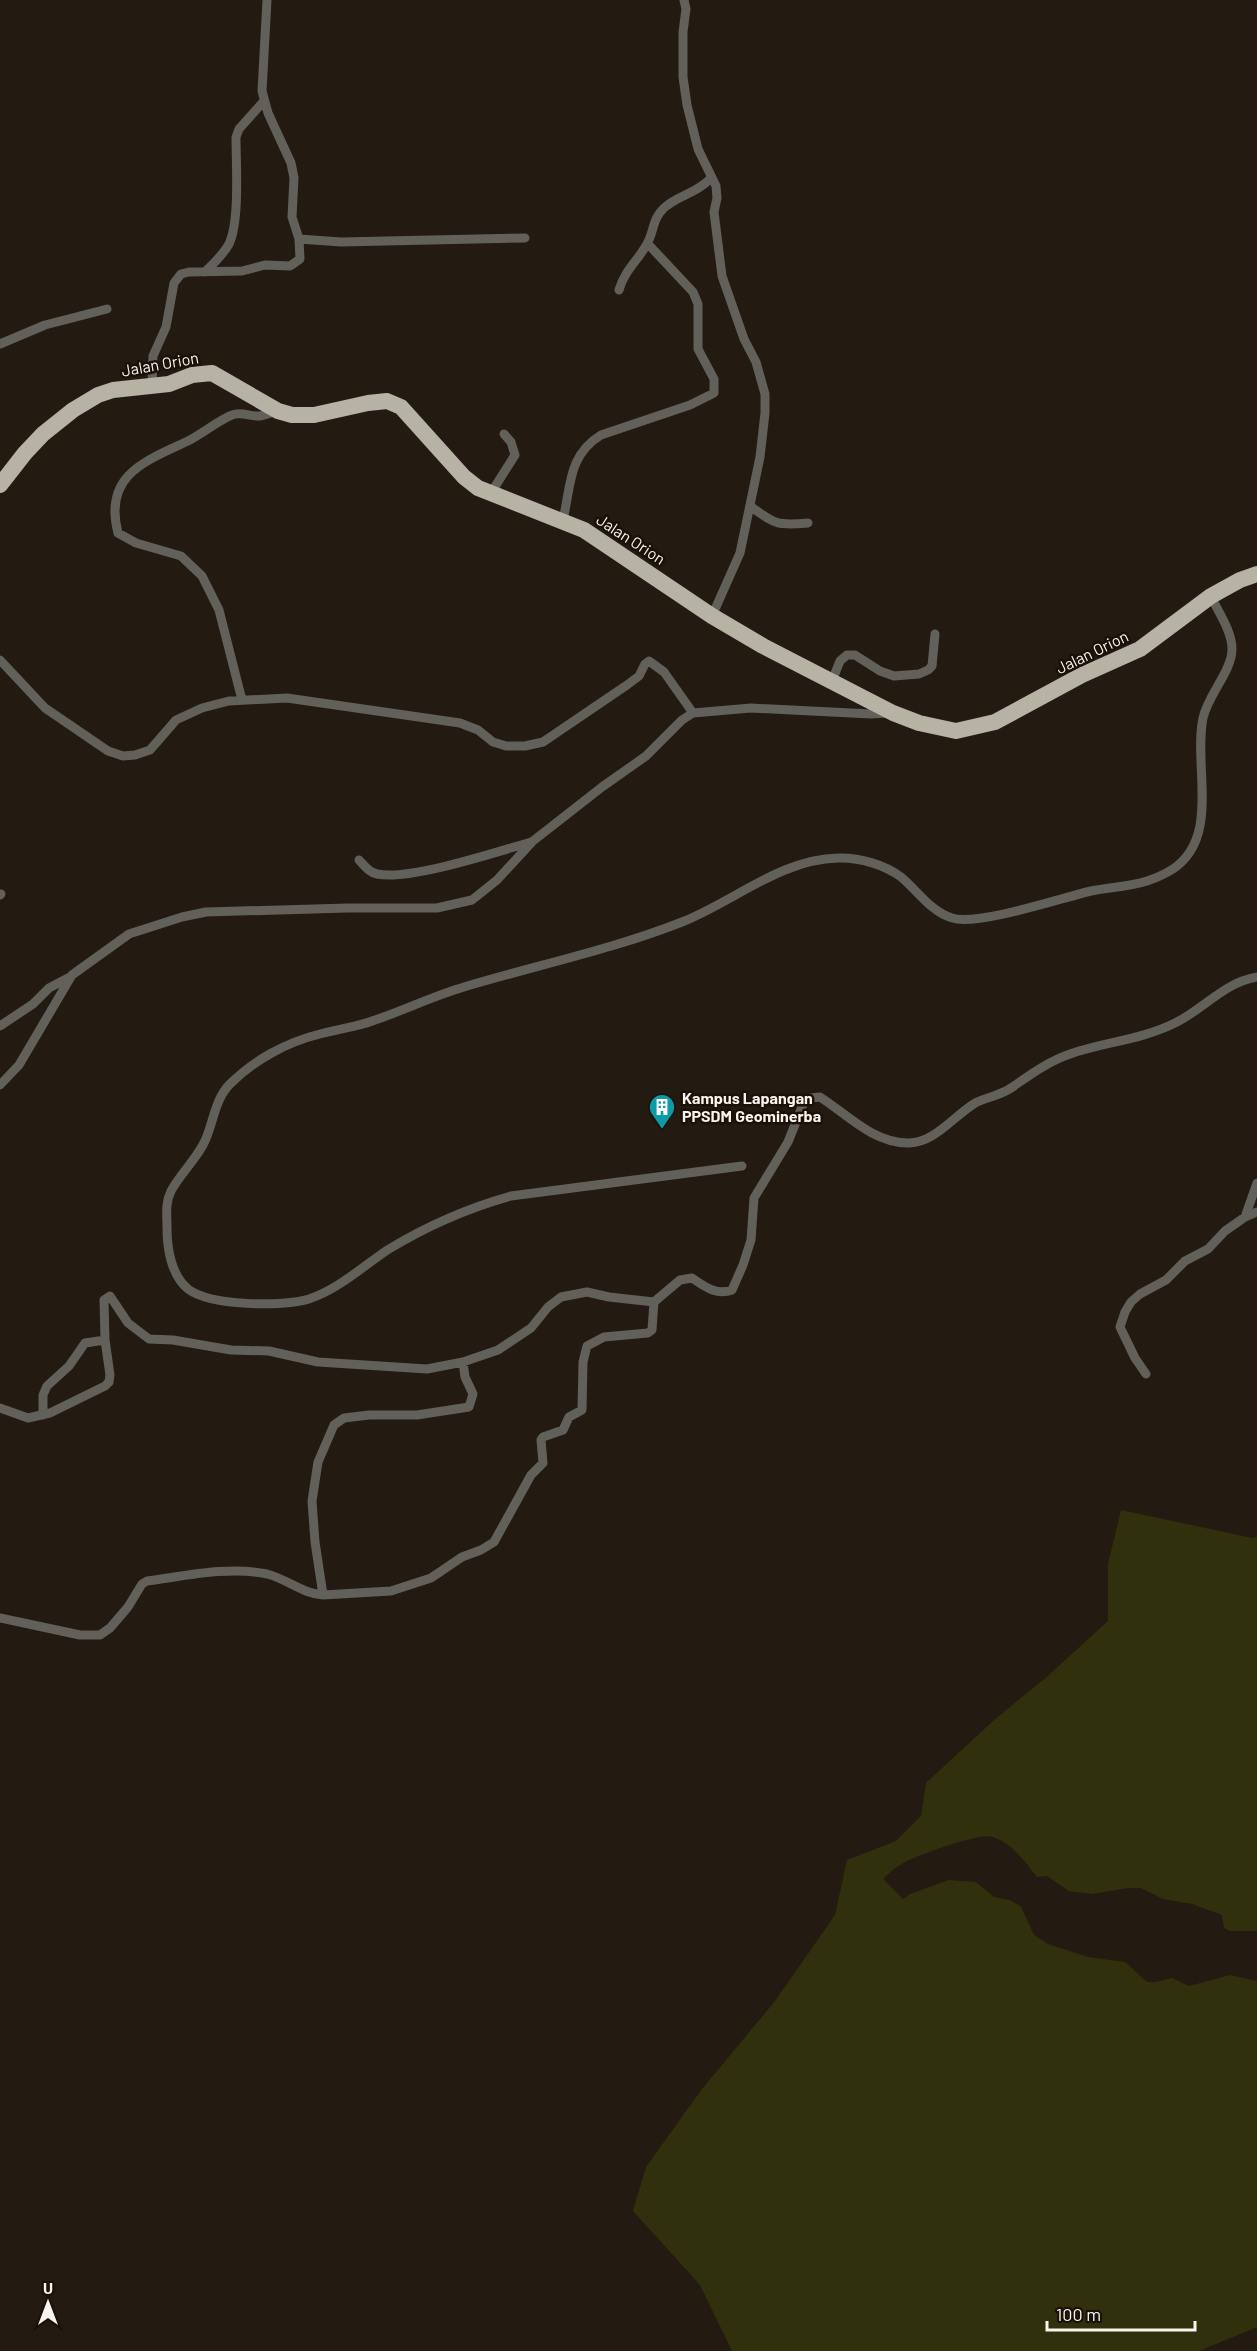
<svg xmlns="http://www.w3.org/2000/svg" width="1257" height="2351" font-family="Barlow,sans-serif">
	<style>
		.green { fill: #30310c }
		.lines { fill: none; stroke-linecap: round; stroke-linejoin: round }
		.minor { stroke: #61605a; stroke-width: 9 }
		.trunk { stroke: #b6b2a4; stroke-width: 16 }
		.labels { text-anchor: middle; stroke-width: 5; stroke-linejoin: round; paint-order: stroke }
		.street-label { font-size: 16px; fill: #faf4ee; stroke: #1a1109 }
		.poi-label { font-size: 16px; font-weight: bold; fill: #faf4ee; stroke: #1a1109; text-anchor: start }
	</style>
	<rect width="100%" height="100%" fill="#231a11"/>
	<path class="green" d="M 1121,1510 L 1252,1538 L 1257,1537 L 1257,1931 L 1230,1931 L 1224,1928 L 1222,1915 L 1192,1904 L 1163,1899 L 1141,1888 L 1128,1888 L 1092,1894 L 1069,1891 L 1047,1876 L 1037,1877 C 1025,1862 1013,1844 993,1837 C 980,1832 919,1855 905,1862 C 897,1866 889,1873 883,1879 L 903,1899 L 910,1894 L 949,1880 L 976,1882 L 994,1897 L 1010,1900 L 1021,1907 L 1034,1935 L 1048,1944 L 1088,1957 L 1125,1962 L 1147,1982 L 1156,1982 L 1172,1978 L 1189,1986 L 1230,1975 L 1257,1981 L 1257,2327 L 1199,2351 L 732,2351 L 700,2285 L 633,2211 L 646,2167 L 702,2089 L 775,2001 L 835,1915 L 847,1860 L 896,1841 L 921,1816 L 926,1783 L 993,1721 L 1049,1675 L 1108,1621 L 1108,1564 Z"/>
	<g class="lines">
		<path class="minor" d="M 684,0 L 686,9 L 683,32 L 683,77 L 687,105 L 698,149 L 716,186 L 717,198 L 714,212 L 722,276 L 744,339 L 756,362 L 765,394 L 765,413 L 760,457 L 740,553 L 712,616
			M 299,239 L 341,242 L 525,238
			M 205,272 C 213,264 223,255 229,244 C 240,221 236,164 236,137 L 239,129 L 264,101
			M 619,290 C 625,269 639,260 648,242 C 654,230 653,218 664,208 C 678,195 696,194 711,178
			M 0,344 L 45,325 L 107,309
			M 152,387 L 153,356 L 166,327 L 174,283 L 181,274 L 189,272 L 242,271 L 265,265 L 290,266 L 300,259 L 299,239 L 292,217 L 294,178 L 291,163 L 268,113 L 262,91 L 267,0
			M 491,493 L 515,455 L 511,442 L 504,434
			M 750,506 C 775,524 776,526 808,523
			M 563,520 C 571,486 568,455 601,435 L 690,405 L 714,393 L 714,379 L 698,349 L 698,304 L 693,292 L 648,244
			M 0,660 L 45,708 L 108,751 L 123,756 L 135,755 L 150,750 L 176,720 L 202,708 L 229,701 L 287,698 L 460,723 L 478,730 L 493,742 L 506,746 L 525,746 L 543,742 L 627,685 L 639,676 L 645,664 L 649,661 L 664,672 L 693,713
			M 832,681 L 840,661 L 847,655 L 855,655 L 880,671 L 894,676 L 919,674 L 928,670 L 932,666 L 935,634
			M 242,700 L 219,610 L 202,576 L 181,556 L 136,543 L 118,533 C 103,475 145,461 188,441 C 202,434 219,420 232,415 C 241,411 251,417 260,416 C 266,415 272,412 278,411
			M 359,860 C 365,866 368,872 377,874 C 409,881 496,852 531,842
			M 0,895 L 1,894
			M 0,1026 L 33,1004 L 49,988 L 70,977
			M 0,1085 L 19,1065 L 72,975 L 129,934 L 182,917 L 206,912 L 348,908 L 437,908 L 472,900 L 497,880 L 533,841 L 602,787 L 646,756 L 682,720 L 693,713 L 751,708 L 871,714 L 888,713
			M 742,1166 L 511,1196 C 468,1208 427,1226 389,1249 C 363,1266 339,1289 309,1299 C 283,1307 210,1306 188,1289 C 171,1275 167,1248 167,1228 C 167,1215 165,1203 171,1191 C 181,1172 200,1156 207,1136 C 214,1118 216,1098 230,1084 C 254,1060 287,1042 320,1034 C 338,1029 357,1027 375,1020 C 405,1010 433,996 464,987 C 537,965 611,950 682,922 C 733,902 781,859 838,858 C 859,857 885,865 901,877 C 917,890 931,912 952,918 C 978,926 1061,898 1091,891 C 1109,887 1129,887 1147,881 C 1156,878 1165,874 1173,869 C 1221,837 1193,766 1203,718 C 1208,695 1232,671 1232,649 C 1232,631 1218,612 1211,596
			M 1245,1217 L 1257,1183
			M 1146,1374 L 1135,1358 L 1120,1327 L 1125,1312 L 1131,1302 L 1140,1294 L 1166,1280 L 1185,1261 L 1208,1249 L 1225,1231 L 1245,1217 L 1257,1212
			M 0,1408 L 28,1418 L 50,1413 L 105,1386 L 109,1382 L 110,1375 L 105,1340 L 104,1300 L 110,1296 L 128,1323 L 149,1339 L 173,1340 L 231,1350 L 269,1351 L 318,1362 L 427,1369 L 463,1362 L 498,1350 L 531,1328 L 548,1307 L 561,1297 L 587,1292 L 609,1297 L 654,1302
			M 43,1415 L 43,1395 L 47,1386 L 69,1366 L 85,1343 L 105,1340
			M 323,1595 L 315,1542 L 312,1501 L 318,1462 L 334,1425 L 344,1418 L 369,1415 L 417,1415 L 469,1407 L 473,1394 L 465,1377 L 463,1362
			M 0,1618 L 80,1635 L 100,1635 L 110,1628 L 128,1607 L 142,1584 L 147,1581 C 185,1576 229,1566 267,1574 C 287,1579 303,1594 323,1595 L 391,1591 L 431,1578 L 462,1557 L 481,1550 L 494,1542 L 531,1475 L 543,1463 L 541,1440 L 543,1437 L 563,1430 L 569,1417 L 582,1410 L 583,1362 L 587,1346 L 604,1337 L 648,1333 L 652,1330 L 654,1302 L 680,1280 L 692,1278 C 704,1286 716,1296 732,1290 L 743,1265 L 751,1240 L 754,1198 L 788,1142 L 804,1102 L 811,1098 L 820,1097 C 848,1115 872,1142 907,1143 C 935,1144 955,1114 977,1102 C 988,1097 1001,1095 1011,1088 C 1030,1075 1047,1062 1070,1054 C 1104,1042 1141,1040 1175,1023 C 1204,1009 1223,983 1257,977"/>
		<path class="trunk" d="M 0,485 L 25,453 L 43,434 L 73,410 L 98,395 L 113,390 L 169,384 L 192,375 L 212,373 L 278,411 L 292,415 L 314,415 L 368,403 L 387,401 L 401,407 L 464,477 L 478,488 L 584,530 L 712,616 L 763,646 L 893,713 L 919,723 L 956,731 L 995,722 L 1082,675 L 1140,649 L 1211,596 L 1240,580 L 1257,574"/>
	</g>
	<defs>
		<g id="building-pin" transform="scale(1.35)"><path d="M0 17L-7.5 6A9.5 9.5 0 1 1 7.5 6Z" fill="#0f9aa8" stroke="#1a1109"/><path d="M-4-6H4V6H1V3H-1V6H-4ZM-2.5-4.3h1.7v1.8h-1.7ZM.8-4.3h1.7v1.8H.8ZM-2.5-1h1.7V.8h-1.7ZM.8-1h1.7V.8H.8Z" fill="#fff"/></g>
	</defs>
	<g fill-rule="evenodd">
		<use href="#building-pin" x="662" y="1107"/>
	</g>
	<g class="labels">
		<g class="street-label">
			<text transform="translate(160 364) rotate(-10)" y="6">Jalan Orion</text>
			<text transform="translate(631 539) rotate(33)" y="6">Jalan Orion</text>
			<text transform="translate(1092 652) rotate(-26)" y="6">Jalan Orion</text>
		</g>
		<g class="poi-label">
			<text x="682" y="1104">Kampus Lapangan<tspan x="682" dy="18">PPSDM Geominerba</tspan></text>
		</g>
	</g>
	<g transform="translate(48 2303)" stroke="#1a1109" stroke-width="4.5" paint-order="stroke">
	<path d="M0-4.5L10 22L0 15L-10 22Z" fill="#faf4ee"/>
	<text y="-9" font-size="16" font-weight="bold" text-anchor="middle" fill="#faf4ee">U</text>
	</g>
	<path d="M1047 2321v9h148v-9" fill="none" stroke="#faf4ee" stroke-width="3"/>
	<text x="1056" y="2321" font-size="18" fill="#faf4ee" stroke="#1a1109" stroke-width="4.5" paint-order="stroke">100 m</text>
</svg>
